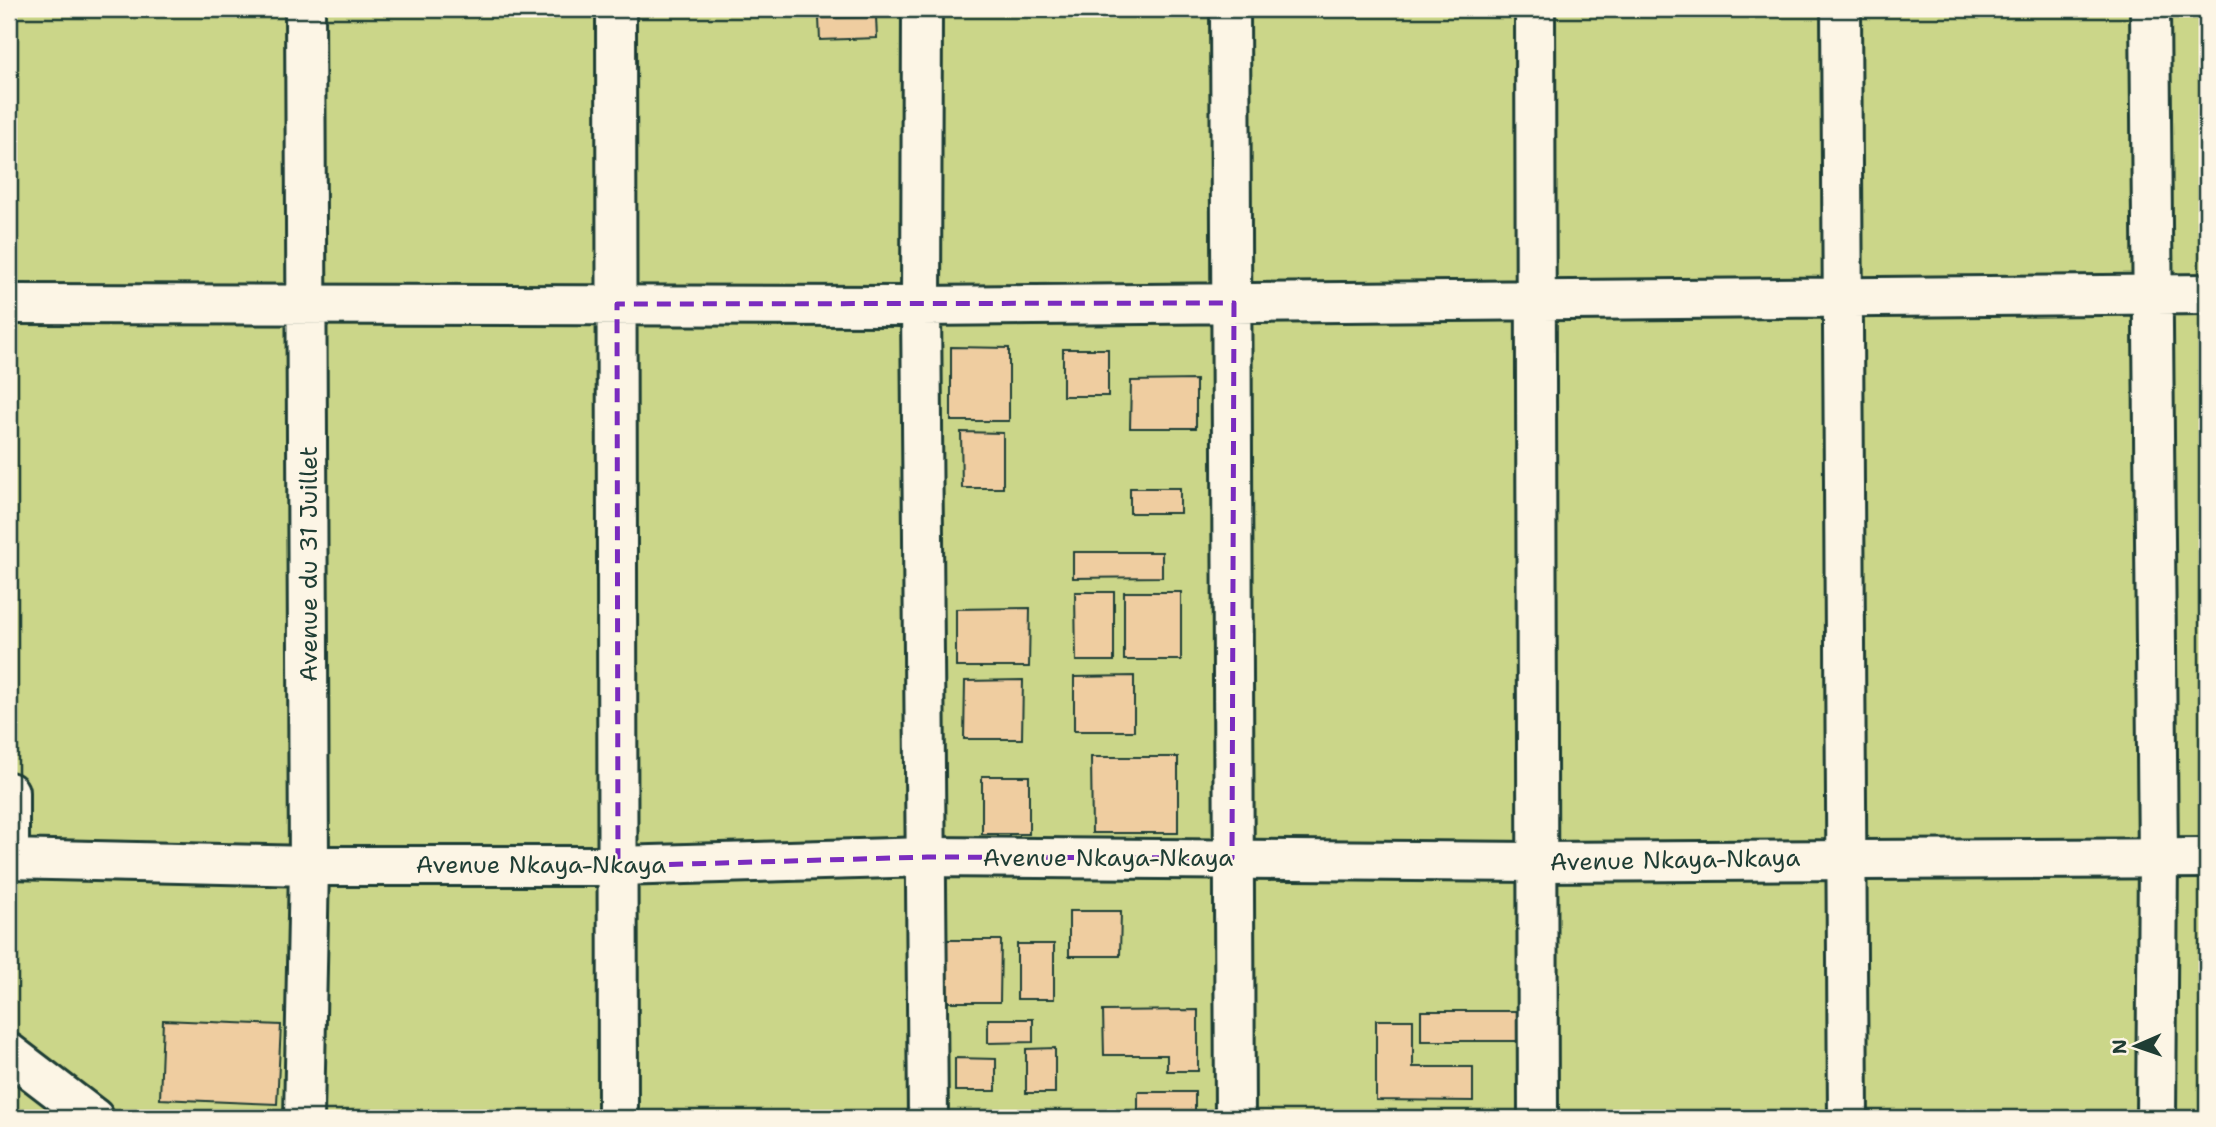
<svg xmlns="http://www.w3.org/2000/svg" width="2216" height="1127" font-family="'Shantell Sans',sans-serif">
	<style>
		.green { fill: #cbd689; stroke: #758a5e; stroke-width: 2 }
		.building { fill: #efcda0; stroke: #1f3d34; stroke-width: 2 }
		.lines { fill: none; stroke-linecap: round; stroke-linejoin: round }
		.street-casing { stroke: #1f3d34; stroke-width: 44 }
		.secondary-casing { stroke: #1f3d34; stroke-width: 44 }
		.street { stroke: #fcf5e5; stroke-width: 38 }
		.secondary { stroke: #fcf5e5; stroke-width: 38 }
		.marked { fill: none; stroke: #7b2cbf; stroke-width: 5; stroke-dasharray: 14 9; stroke-linejoin: round }
		.labels { text-anchor: middle; stroke-width: 5; stroke-linejoin: round; paint-order: stroke }
		.street-label { font-size: 24px; fill: #1f3d34; stroke: #fcf5e5 }
	</style>
	<rect width="100%" height="100%" fill="#f9edd7"/>
	<filter id="ink" filterUnits="userSpaceOnUse"><feTurbulence type="fractalNoise" baseFrequency=".0143" numOctaves="2"/><feDisplacementMap in="SourceGraphic" scale="14" xChannelSelector="R" yChannelSelector="G"/><feConvolveMatrix kernelMatrix="1 2 1 2 8 2 1 2 1" color-interpolation-filters="sRGB"/></filter>
	<g filter="url(#ink)">
		<path class="green" d="M 9,9 L 2207,9 L 2207,1118 L 9,1118 Z"/>
		<path class="building" d="M 876,17 L 877,38 L 820,40 L 819,18 Z
			M 951,347 L 1009,348 L 1009,421 L 951,421 Z
			M 1063,349 L 1108,349 L 1108,396 L 1063,396 Z
			M 1196,380 L 1196,428 L 1130,428 L 1131,381 Z
			M 961,432 L 1003,433 L 1003,488 L 962,488 Z
			M 1130,488 L 1180,488 L 1180,513 L 1130,513 Z
			M 1073,552 L 1162,552 L 1162,577 L 1073,578 Z
			M 1075,592 L 1114,592 L 1114,661 L 1076,661 Z
			M 1124,592 L 1181,592 L 1181,660 L 1124,660 Z
			M 1030,608 L 1029,667 L 956,667 L 956,609 Z
			M 1134,676 L 1134,731 L 1074,731 L 1074,677 Z
			M 1023,680 L 1022,739 L 964,739 L 965,681 Z
			M 1091,757 L 1178,757 L 1178,833 L 1092,833 Z
			M 982,776 L 1029,776 L 1029,834 L 982,834 Z
			M 1069,911 L 1121,911 L 1120,956 L 1069,956 Z
			M 944,940 L 1001,940 L 1000,1002 L 944,1002 Z
			M 1017,944 L 1054,944 L 1054,999 L 1017,999 Z
			M 1198,1010 L 1198,1071 L 1167,1071 L 1167,1055 L 1104,1055 L 1103,1011 Z
			M 1421,1011 L 1532,1011 L 1532,1041 L 1421,1041 Z
			M 988,1019 L 1033,1019 L 1033,1042 L 988,1043 Z
			M 163,1020 L 281,1025 L 277,1104 L 160,1099 Z
			M 1376,1020 L 1413,1020 L 1413,1067 L 1473,1067 L 1473,1101 L 1376,1100 Z
			M 1055,1048 L 1055,1093 L 1026,1093 L 1026,1049 Z
			M 955,1058 L 996,1059 L 996,1091 L 955,1091 Z
			M 1138,1092 L 1195,1092 L 1195,1118 L 1138,1118 Z"/>
		<g class="lines">
			<g class="street-casing">
				<path id="street" d="M 616,9 L 618,1118
					M 922,9 L 921,306 L 928,1118
					M 1230,9 C 1235,379 1230,748 1235,1118
					M 1535,9 L 1538,1118
					M 1841,9 L 1848,1118
					M 2150,9 L 2158,859 L 2156,1118
					M 9,304 L 921,306 L 2207,294
					M 9,792 L 9,859
					M 9,859 L 309,866 L 305,9
					M 9,1053 L 94,1118"/>
			</g>
			<g class="secondary-casing">
				<path id="secondary" d="M 304,1118 L 309,866 L 618,866 L 927,857 L 1538,862 L 2207,858"/>
			</g>
			<use href="#street" class="street"/>
			<use href="#secondary" class="secondary"/>
		</g>
	</g>
	<path class="marked" d="M 1234,303 L 1232,858 L 927,857 L 618,866 L 617,304 Z"/>
	<g class="labels">
		<g class="street-label">
			<text transform="translate(309 564) rotate(-90)" y="8">Avenue du 31 Juillet</text>
			<text x="1108" y="866">Avenue Nkaya-Nkaya</text>
			<text transform="translate(1675 860) rotate(-1)" y="8">Avenue Nkaya-Nkaya</text>
			<text x="541" y="873">Avenue Nkaya-Nkaya</text>
		</g>
	</g>
	<rect width="2216" height="1127" fill="none" stroke="#fcf5e5" stroke-width="35"/>
	<rect x="18" y="18" width="2181" height="1092" fill="none" stroke="#1f3d34" stroke-width="2.5" filter="url(#ink)"/>
	<g transform="translate(2136 1046) rotate(268)" stroke="#fcf5e5" stroke-width="5" paint-order="stroke">
	<path d="M0-5L12 26L0 18L-12 26Z" fill="#1f3d34"/>
	<text y="-10" font-size="19" font-weight="bold" text-anchor="middle" fill="#1f3d34">N</text>
	</g>
</svg>
